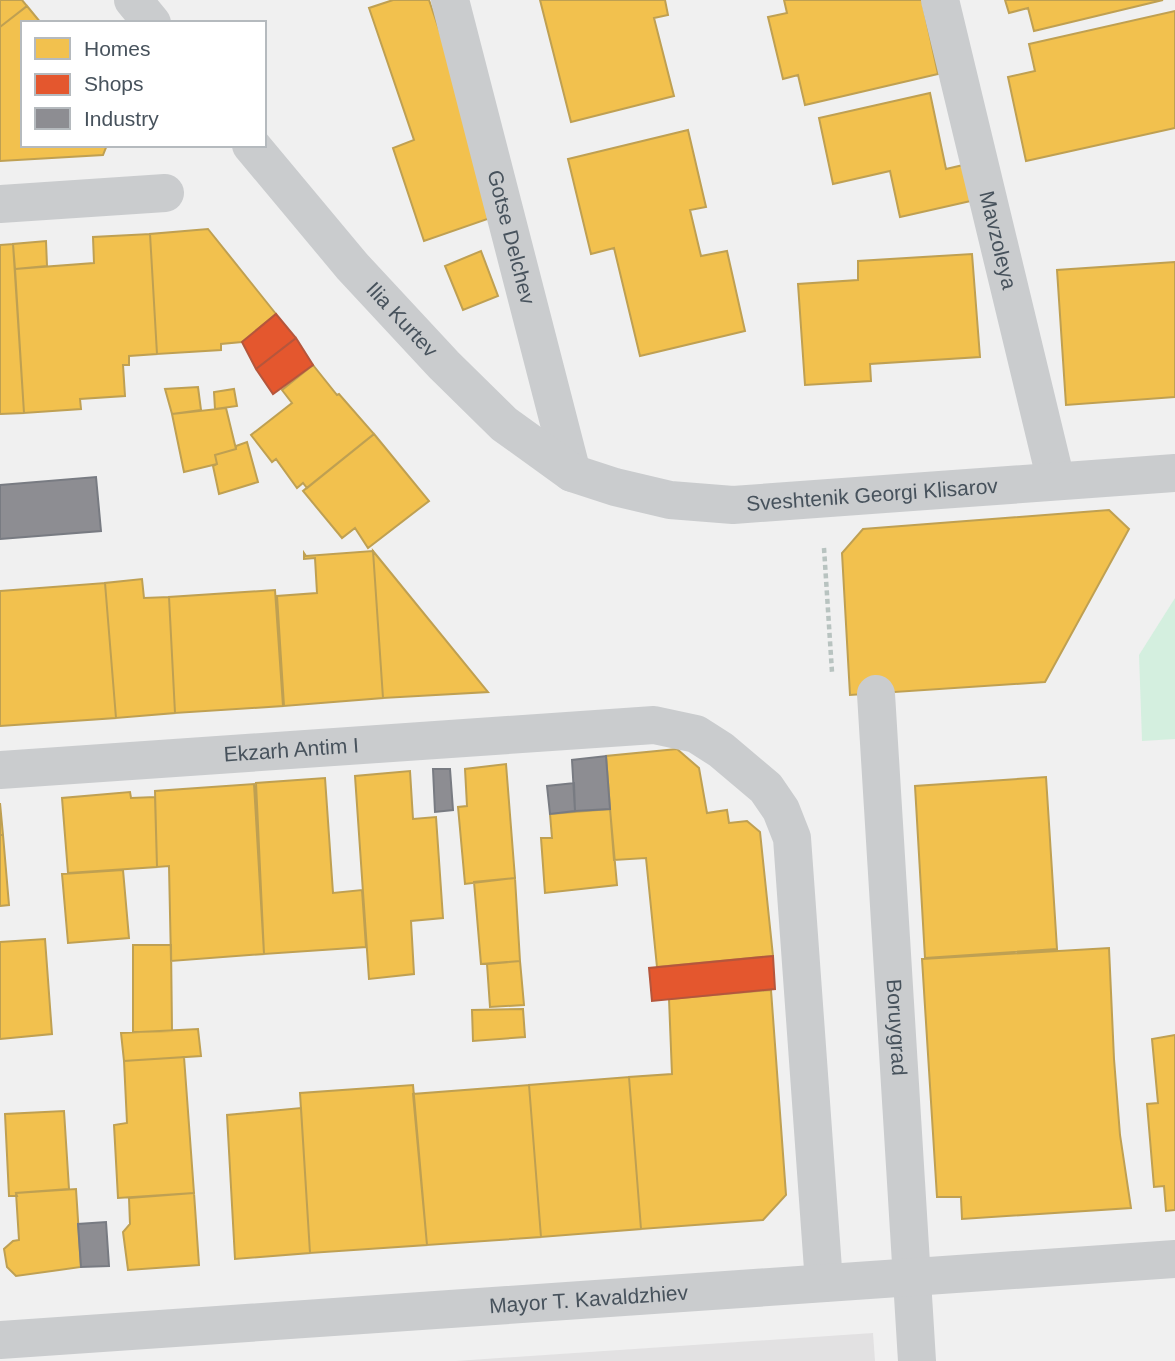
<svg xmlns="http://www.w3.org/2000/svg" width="1175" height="1361" font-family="Helvetica,sans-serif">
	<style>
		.education { fill: #e2e1e2 }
		.green { fill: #d4efdf }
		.homes { fill: #f2c14e; stroke: #bfa052; stroke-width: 2 }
		.shops { fill: #e4572e; stroke: #b5563c; stroke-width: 2 }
		.industry { fill: #8d8d92; stroke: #787b82; stroke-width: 2 }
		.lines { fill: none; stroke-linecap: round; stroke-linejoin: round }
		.path { stroke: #b8c3c0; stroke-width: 4.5; stroke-dasharray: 5 3.5; stroke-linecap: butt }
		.minor { stroke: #caccce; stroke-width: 38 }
		.labels { text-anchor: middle; stroke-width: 7; stroke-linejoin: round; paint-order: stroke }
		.street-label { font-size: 21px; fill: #47525c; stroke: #fff }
	</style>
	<rect width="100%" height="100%" fill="#f0f0f0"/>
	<path class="education" d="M 873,1333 L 875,1361 L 456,1361 Z"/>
	<path class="green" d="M 1175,598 L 1175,739 L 1142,741 L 1139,655 Z"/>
	<path class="homes" d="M 0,0 L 22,0 L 27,6 L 0,27 Z
		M 393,0 L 429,0 L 502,214 L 424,241 L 393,148 L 414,140 L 369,8 Z
		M 540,0 L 665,0 L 668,15 L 654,18 L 674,96 L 571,122 Z
		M 784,0 L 922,0 L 938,74 L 805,105 L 798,75 L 783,79 L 768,17 L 787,13 Z
		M 1005,0 L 1163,0 L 1034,31 L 1028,8 L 1009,13 Z
		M 27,6 L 41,23 L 23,23 L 23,145 L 107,145 L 103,155 L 0,161 L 0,27 Z
		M 1175,11 L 1175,128 L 1026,161 L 1008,77 L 1035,71 L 1029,44 Z
		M 930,93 L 946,169 L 976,162 L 984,198 L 900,217 L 890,171 L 833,184 L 819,118 Z
		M 688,130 L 706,207 L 690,210 L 701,256 L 727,251 L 745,331 L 640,356 L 614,248 L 591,254 L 568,159 Z
		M 208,229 L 276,314 L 242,342 L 221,344 L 221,350 L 157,354 L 150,234 Z
		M 150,234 L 157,354 L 129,356 L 129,365 L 123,365 L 125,396 L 80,399 L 81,409 L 24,413 L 15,269 L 94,263 L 93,237 Z
		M 46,241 L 47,266 L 15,269 L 13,244 Z
		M 13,244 L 24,413 L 0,414 L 0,245 Z
		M 481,251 L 498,296 L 463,310 L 445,266 Z
		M 972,254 L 980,357 L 870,364 L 871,381 L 805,385 L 798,284 L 858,280 L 858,261 Z
		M 1175,262 L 1175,397 L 1066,405 L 1057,270 Z
		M 313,365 L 337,395 L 339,394 L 374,434 L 307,488 L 303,483 L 297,488 L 276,459 L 272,462 L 251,435 L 292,403 L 282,390 Z
		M 198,387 L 201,410 L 172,414 L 165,389 Z
		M 234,389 L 237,406 L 215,409 L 214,392 Z
		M 226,408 L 236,449 L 215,455 L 217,464 L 184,472 L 172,414 Z
		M 374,434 L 429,501 L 368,548 L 355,528 L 342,538 L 303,491 Z
		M 247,442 L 258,482 L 219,494 L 213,466 L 217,464 L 215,455 L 236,449 L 236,446 Z
		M 1109,510 L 1129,529 L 1045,682 L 850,695 L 842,553 L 863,529 Z
		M 373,551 L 488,692 L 383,698 Z
		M 373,551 L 383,698 L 284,706 L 277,596 L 317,593 L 315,558 L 304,559 L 304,553 L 306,556 Z
		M 142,579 L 144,598 L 169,597 L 175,713 L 116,718 L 105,583 Z
		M 105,583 L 116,718 L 0,726 L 0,591 Z
		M 275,590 L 283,706 L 175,713 L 169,597 Z
		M 677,749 L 699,768 L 707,813 L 727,810 L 729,823 L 747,821 L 760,832 L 773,956 L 657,967 L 646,858 L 614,860 L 606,756 Z
		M 506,764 L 515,878 L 465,884 L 458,807 L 467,806 L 465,769 Z
		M 410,771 L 413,819 L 436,817 L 443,918 L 411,921 L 414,974 L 369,979 L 355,776 Z
		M 1046,777 L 1057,949 L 925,958 L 915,786 Z
		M 325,778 L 333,893 L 362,890 L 366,947 L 264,954 L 256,783 Z
		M 254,784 L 264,954 L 171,961 L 169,866 L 157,867 L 155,791 Z
		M 130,792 L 131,798 L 155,797 L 157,867 L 68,873 L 62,798 Z
		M 0,803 L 3,835 L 0,835 Z
		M 610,809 L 617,885 L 545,893 L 541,838 L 552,838 L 550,814 Z
		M 0,835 L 3,835 L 9,905 L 0,906 Z
		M 123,870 L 129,938 L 68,943 L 62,874 Z
		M 515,878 L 520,961 L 481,964 L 474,882 Z
		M 45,939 L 52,1034 L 0,1039 L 0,942 Z
		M 133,945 L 171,945 L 172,1031 L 133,1032 Z
		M 1109,948 L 1114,1059 L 1120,1135 L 1131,1208 L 962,1219 L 961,1197 L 937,1197 L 922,959 Z
		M 520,961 L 524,1005 L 490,1007 L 487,964 Z
		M 771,990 L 786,1195 L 763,1220 L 641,1229 L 629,1077 L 672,1074 L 669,999 Z
		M 523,1009 L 525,1037 L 473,1041 L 472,1010 Z
		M 198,1029 L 201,1056 L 124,1061 L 121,1033 Z
		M 1175,1035 L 1175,1210 L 1166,1211 L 1164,1186 L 1154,1187 L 1147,1104 L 1158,1103 L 1152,1039 Z
		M 184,1057 L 194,1193 L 118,1198 L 114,1125 L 127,1123 L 124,1061 Z
		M 629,1077 L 641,1229 L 541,1237 L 529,1085 Z
		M 413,1085 L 427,1245 L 310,1253 L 300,1093 Z
		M 529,1085 L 541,1237 L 427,1245 L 413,1094 Z
		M 301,1108 L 310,1253 L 235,1259 L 227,1115 Z
		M 64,1111 L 69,1189 L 16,1193 L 17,1196 L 9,1196 L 5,1114 Z
		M 76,1189 L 81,1267 L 16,1276 L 7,1267 L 4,1249 L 13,1241 L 19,1240 L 16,1193 Z
		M 194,1193 L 199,1265 L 128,1270 L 123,1232 L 130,1224 L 129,1198 Z"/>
	<path class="shops" d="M 276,314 L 296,338 L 256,369 L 242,342 Z
		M 296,338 L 313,365 L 273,394 L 256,369 Z
		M 773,956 L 775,989 L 652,1001 L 649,968 Z"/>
	<path class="industry" d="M 96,477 L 101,531 L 0,539 L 0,485 Z
		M 606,756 L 610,809 L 575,811 L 572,760 Z
		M 433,769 L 450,769 L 453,810 L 435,812 Z
		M 574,783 L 575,811 L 550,814 L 547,786 Z
		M 106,1222 L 109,1266 L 81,1267 L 78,1224 Z"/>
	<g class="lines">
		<path class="path" d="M 824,548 L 832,672"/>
		<g class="minor">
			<path d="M 133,0 L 152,23"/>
			<path id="s1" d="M 450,0 L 572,473"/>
			<path id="s2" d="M 940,0 L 1056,481"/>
			<path id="s3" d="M 251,145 L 352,266 L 444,365 L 504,424 L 572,473 L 615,487 L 670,500 L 733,505 L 1175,473"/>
			<path d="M 0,204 L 165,193"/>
			<path id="s4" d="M 876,694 L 917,1361"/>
			<path id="s5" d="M 0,770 L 654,725 L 696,734 L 721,750 L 766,788 L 781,810 L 792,838 L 824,1283"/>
			<path id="s6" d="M 0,1340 L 1175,1259"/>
		</g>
	</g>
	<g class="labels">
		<g class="street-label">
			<text dy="7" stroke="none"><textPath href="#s1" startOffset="245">Gotse Delchev</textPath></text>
			<text dy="7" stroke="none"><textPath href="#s2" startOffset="247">Mavzoleya</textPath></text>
			<text dy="7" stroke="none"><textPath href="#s3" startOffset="231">Ilia Kurtev</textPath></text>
			<text dy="7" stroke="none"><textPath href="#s3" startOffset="765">Sveshtenik Georgi Klisarov</textPath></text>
			<text dy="7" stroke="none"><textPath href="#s5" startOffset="292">Ekzarh Antim I</textPath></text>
			<text dy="7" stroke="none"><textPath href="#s4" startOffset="334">Boruygrad</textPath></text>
			<text dy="7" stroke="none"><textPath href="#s6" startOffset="590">Mayor T. Kavaldzhiev</textPath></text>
		</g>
	</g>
	<rect x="21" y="21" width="245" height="126" fill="#ffffff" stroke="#b5babe" stroke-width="2"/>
	<rect x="35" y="38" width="35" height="21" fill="#f2c14e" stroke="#b5babe" stroke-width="2"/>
	<text x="84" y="56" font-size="21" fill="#47525c">Homes</text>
	<rect x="35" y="74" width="35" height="21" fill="#e4572e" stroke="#b5babe" stroke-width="2"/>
	<text x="84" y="91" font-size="21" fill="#47525c">Shops</text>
	<rect x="35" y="108" width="35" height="21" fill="#8d8d92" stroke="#b5babe" stroke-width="2"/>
	<text x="84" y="126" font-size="21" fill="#47525c">Industry</text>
</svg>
